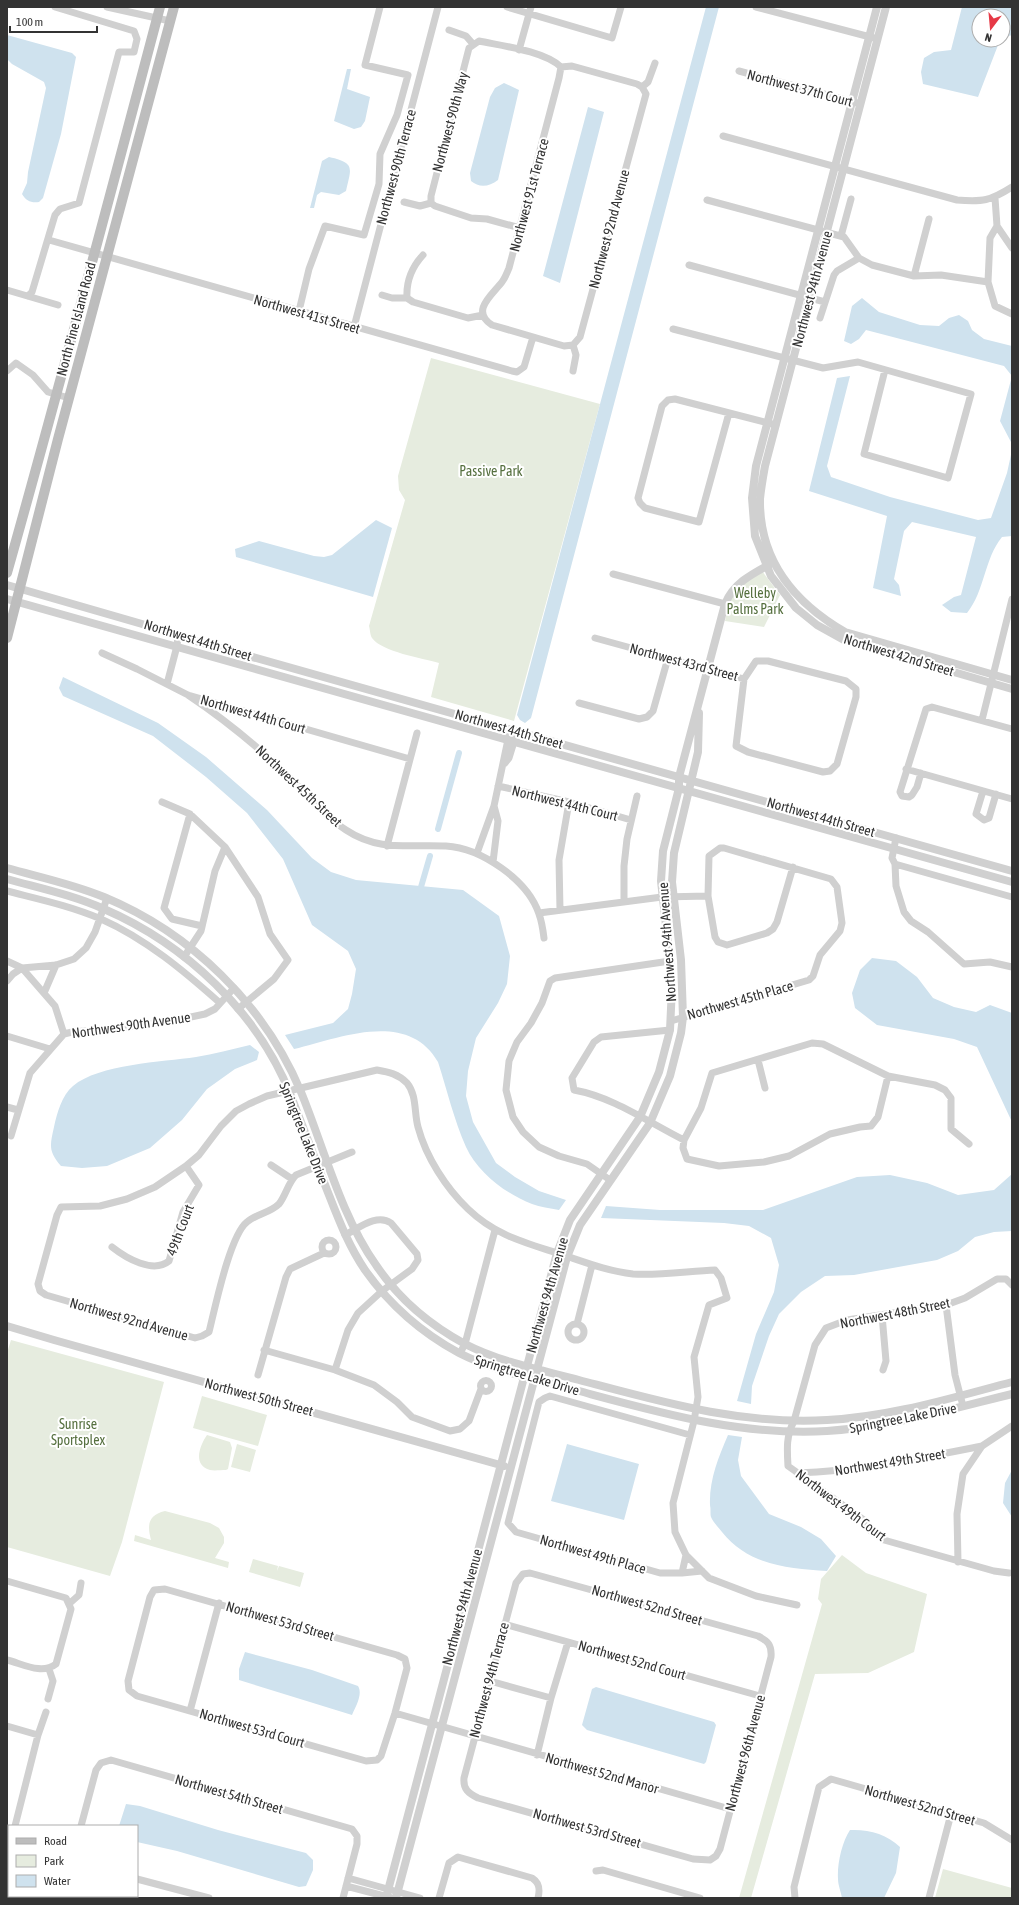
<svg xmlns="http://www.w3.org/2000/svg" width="1019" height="1905" font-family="'Asap Condensed',sans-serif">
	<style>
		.green { fill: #e6ecdf }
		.water { fill: #cfe2ee }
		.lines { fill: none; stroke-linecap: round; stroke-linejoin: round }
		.canal { stroke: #cfe2ee; stroke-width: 6 }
		.minor { stroke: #d0d0d0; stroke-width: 7 }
		.tertiary { stroke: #d0d0d0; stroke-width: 8 }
		.secondary { stroke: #bdbdbd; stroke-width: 10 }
		.labels { text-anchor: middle; stroke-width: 4; stroke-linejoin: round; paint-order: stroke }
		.street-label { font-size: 14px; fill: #333; stroke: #fff }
		.park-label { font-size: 14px; fill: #56703f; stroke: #fff }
	</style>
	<rect width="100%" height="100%" fill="#fff"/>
	<path class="green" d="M 431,358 L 600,404 L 514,721 L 431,697 L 439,663 C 422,658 382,652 372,638 C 370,635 370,629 369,626 L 405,500 L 399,490 L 398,476 Z
		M 762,571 L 780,595 L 764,627 L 725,621 L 730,599 L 741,585 Z
		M 11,1340 L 164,1382 L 122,1542 L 110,1576 L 7,1547 L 7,1353 Z
		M 202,1396 L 267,1415 L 258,1446 L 193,1428 Z
		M 207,1435 L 230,1442 L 232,1448 L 228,1469 L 226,1470 C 221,1470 214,1471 210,1470 C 192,1465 200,1445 207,1435 Z
		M 237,1444 L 256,1450 L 250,1472 L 231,1467 Z
		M 165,1511 L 210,1523 L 219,1528 L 224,1537 L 224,1543 L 215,1558 L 229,1562 L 228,1568 L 134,1541 L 135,1535 L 151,1540 C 147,1525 148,1515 165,1511 Z
		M 842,1555 L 866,1573 L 927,1594 L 914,1652 L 868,1673 L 815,1674 L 751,1898 L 739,1898 L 822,1604 L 818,1599 L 821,1579 Z
		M 253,1559 L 278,1566 L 277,1571 L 279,1566 L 304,1573 L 300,1587 L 249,1572 Z
		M 943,1869 L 1012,1888 L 1012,1898 L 935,1898 Z"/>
	<path class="water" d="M 706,7 L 719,7 L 531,718 L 525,723 L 520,720 L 517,715 Z
		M 962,7 L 1012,7 L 1012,35 L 1003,38 L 1003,16 L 979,16 L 979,40 L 1000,40 L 978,97 L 923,84 L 921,72 L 924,58 L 934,52 L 951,50 Z
		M 7,35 L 72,53 L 76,57 L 61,134 L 43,198 L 39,202 C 31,203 26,201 22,194 L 27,183 L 28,172 L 46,88 L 44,82 L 12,64 L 7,59 Z
		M 347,69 L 351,69 L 347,89 L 370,97 L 365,121 L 361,127 L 354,129 L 334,121 Z
		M 504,83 L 519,90 L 498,180 C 489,187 479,188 471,181 L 470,173 L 490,97 L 495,88 Z
		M 588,107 L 604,112 L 560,283 L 543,276 Z
		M 329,157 C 356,163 351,168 346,191 L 339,195 L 321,192 L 317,195 L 314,208 L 310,208 L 322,161 Z
		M 862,298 L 879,312 L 920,325 L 939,326 L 949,318 L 959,315 L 968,321 L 972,330 L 984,339 L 1012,346 L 1012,376 L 1004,366 L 866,330 L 859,339 L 851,344 L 844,341 L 852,306 Z
		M 850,376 L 827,466 L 831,477 L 890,497 L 978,520 L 991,518 L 1007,473 L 1012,450 L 1012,536 L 1002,537 C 984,559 985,591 967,613 L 951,612 L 942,605 L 954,597 L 961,595 L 976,537 L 912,522 L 904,531 L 894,579 L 899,585 L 901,596 L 873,588 L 887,516 L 809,491 L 837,378 Z
		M 1012,376 L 1012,444 L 1000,421 Z
		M 376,520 L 392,528 L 373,597 L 236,557 L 235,549 L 259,541 L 314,556 L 324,557 L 332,555 Z
		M 63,677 L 158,723 L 206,757 L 267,810 L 312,858 L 331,872 L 356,880 L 463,890 L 499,916 L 510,956 L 507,984 L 498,1003 L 476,1038 L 468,1071 L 466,1096 L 473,1122 L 496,1163 L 515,1177 L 539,1191 L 566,1200 L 559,1210 C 550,1208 540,1207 532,1204 C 506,1194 478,1173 466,1147 C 454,1120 447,1090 438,1062 C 408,1009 339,1038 294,1049 L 285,1035 L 333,1023 L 348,1009 L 352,994 L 356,969 L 348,951 L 312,925 L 283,859 L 247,813 L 206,777 L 153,736 L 63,696 L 59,688 Z
		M 872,958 L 896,961 L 917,977 L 933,998 L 954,1007 L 976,1012 L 990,1005 L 1012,1013 L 1012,1122 L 977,1047 L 954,1039 L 877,1025 L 855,1008 L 852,993 L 860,970 Z
		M 250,1045 L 259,1052 L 257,1060 L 235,1069 L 207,1089 L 182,1120 L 150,1148 L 107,1166 L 82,1168 L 61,1166 C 48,1151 50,1145 54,1127 C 57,1113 62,1095 73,1086 C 99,1064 162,1062 196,1057 C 214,1054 232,1049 250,1045 Z
		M 1012,1174 L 1012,1231 L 994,1232 L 975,1237 L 958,1251 L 937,1260 L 854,1275 L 825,1276 L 801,1292 L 779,1314 L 769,1336 L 752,1386 L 751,1404 L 737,1401 L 756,1334 L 774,1292 L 779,1265 L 771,1238 L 749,1226 L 724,1223 L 601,1218 L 606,1206 L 660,1210 L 763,1210 L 857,1177 L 890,1175 L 927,1183 L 958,1195 L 994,1190 Z
		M 728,1435 L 742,1437 L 738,1460 L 741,1476 L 769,1514 L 801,1527 L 821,1539 L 836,1556 L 827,1571 C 788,1569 748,1565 722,1532 C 719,1528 713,1522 711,1517 C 710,1514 711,1509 710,1505 C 709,1481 718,1458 728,1435 Z
		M 567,1444 L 639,1464 L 624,1520 L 551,1501 Z
		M 1012,1470 L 1012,1517 L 1003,1503 L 1005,1483 Z
		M 245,1652 L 312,1670 L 358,1686 C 363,1694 356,1706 352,1715 L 239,1680 L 239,1669 Z
		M 596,1687 L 714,1722 L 716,1725 L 706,1762 L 704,1764 L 587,1730 L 582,1725 L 592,1689 Z
		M 126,1804 L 140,1806 L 218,1830 L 306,1853 L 313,1860 L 313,1870 L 306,1886 L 299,1887 L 177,1851 L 137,1842 L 137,1826 L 119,1826 Z
		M 850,1830 C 868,1829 887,1834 900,1847 L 896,1873 L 884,1898 L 842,1898 C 841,1892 838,1885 838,1879 C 837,1864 842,1842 850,1830 Z"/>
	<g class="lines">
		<path class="canal" d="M 438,829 L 459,753
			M 421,887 L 430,856"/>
		<path class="minor" d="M 107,7 L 170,21
			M 507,7 L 612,38 L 621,7
			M 756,7 L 874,38
			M 449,30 L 466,36 L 473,44
			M 519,50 L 531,7
			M 561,67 L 559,78 L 509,268 C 507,273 505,278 502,282 C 492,295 470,311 492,325 L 564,346 L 573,345
			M 739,71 L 857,103
			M 642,87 L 648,82 L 655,63
			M 723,136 L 957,200 C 983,202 990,201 1012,187
			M 707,200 L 844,237 L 859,258 L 872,265 L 914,276 L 941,275 L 988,282 L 995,306 L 1012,314
			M 404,202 L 420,206 L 431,203
			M 431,203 L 431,196 L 469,48 L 479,41 C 503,46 544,51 561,67 L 572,66 L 637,84 L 642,87
			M 431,203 L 435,206 L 471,218 L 487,219 L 520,228
			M 997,226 L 1012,248
			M 841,236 L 851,199
			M 49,240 L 512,371 L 517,372 L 524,367 L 533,337
			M 423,255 C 412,267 406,281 407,298 L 413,302 L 468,318 L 483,315
			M 689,265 L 825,302
			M 914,276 L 929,219
			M 988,282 L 990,238 L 997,226 L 995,198
			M 7,290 L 58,305
			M 382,295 L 392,298 L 407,298
			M 28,296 L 32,292 L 55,215 L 60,209 L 79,203 L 119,52 L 134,52 L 137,39 L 134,31 L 55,7
			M 299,311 L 309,269 L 325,226 L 364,235 L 379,184 L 380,154 L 397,115 L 408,75 L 365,65 L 380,7
			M 820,318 L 834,275 L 837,271 L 859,258
			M 354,327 L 438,7
			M 673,329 L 823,368 L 858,362 L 971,394 L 948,478 L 864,454 L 885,370
			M 7,371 L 16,363 L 33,375 L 48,392 L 69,398
			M 573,371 L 576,355 L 573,345 L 580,337 L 646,94 L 642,87
			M 729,413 L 699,522 L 645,508 L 640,503 L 638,498 L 662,406 L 668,400 L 675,399 L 776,425
			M 613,574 L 725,604
			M 595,638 L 744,679 L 756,661 L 768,661 L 846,681 L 856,689 L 856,697 L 837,764 L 830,771 L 823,772 L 748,752 L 736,746 L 744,679
			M 102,653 L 137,669 L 188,695 L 410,759
			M 167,684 L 177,646 L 178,636
			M 188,695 C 224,719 256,745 287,775 C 306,793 324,816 346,830 C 379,852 409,844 446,846 C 481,848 528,880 539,914 C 542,922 543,930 544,938
			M 579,703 L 639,719 L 647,717 L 653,711 L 668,658
			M 982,720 L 1012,599
			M 505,763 L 509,758 L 517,732
			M 906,769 L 1012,799
			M 921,773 L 917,787 L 912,795 L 909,797 L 902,796 L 900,792 L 926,709 L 932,707 L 1012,729
			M 498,786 L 569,802 L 631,820
			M 983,791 L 976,814 L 984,820 L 989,818 L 996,794
			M 162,802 L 190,814 L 225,847 L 258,897 L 270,934 L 288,960 L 274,979 L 238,1009
			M 190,814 L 164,908 L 172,919 L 202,926
			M 896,838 L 892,858 L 895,864 L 896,886 L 904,912 L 911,921 L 928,932 L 964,964 L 990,962 L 1012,967
			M 387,846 L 417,733
			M 477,853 L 494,806 L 510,730
			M 493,862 L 498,821 L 494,806
			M 895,864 L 1012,897
			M 7,891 C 38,899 71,906 101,919 C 146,939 184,971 220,1003
			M 624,902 L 624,866 L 627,839 L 637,796
			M 560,910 L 559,860 L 569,802
			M 539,913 L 662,897 L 708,896
			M 184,957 L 201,931 L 215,871 L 225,847
			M 7,961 L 22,968 L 55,1006 L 64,1034
			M 7,981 L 13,974 L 22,968 L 56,965 L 74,959 L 86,948 L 95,932 L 107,898
			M 44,993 L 56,965
			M 671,1021 L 809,980 L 813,976 L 820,955 L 840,931 L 842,923 L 837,887 L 831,879 L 724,848 L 720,848 L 709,856 L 708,896 L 715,937 L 718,942 L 727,945 L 767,933 L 773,929 L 777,922 L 793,867
			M 670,1030 L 601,1037 L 594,1042 L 572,1078 L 574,1090 C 613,1097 648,1122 684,1140
			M 7,1036 L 50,1049
			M 758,1060 L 765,1088
			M 888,1076 L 878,1117 L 871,1126 L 860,1127 L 830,1134 L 789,1156 L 764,1162 L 719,1166 L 687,1159 L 683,1148 L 684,1140 L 701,1108 L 712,1073 L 812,1043 L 823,1044 L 888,1076 L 935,1085 L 945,1090 L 951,1098 L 951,1129 L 969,1144
			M 7,1107 L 18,1110
			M 11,1136 L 30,1073 L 64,1034 L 72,1032 L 121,1028 L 172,1021 L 205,1014 L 215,1009 L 234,988
			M 352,1152 L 296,1175 C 288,1183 286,1195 279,1204 C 270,1213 256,1214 247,1222 C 230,1235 215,1308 209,1332 L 202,1336 L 195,1338 L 46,1295 L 40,1291 L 38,1284 L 57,1215 L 61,1207 L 100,1206 L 127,1199 L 155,1187 L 186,1166 L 199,1155 L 221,1126 L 236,1111 L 249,1104 L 267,1096 L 377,1070 C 389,1072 398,1074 407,1083 C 417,1095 414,1113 418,1127 C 426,1157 446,1188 468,1209 C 495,1235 523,1242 557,1253 C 582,1261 606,1271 633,1274 C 656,1276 690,1271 715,1270 L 721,1278 L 727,1298 L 709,1305 L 694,1357 L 698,1397 L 694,1421 L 673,1503 L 675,1532 L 686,1555 L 709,1578 L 756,1596 L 797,1605
			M 271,1165 L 292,1179
			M 610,1180 L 587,1164 L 559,1156 L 539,1147 L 523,1132 L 513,1117 L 506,1090 L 509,1061 L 517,1042 L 531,1023 L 542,1003 L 550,981 L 555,978 L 670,961
			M322 1247a7 7 0 1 1 14 0a7 7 0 1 1-14 0Z
			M 112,1247 C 126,1258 153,1274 169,1261 L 183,1212 L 199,1185 L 186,1166
			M 946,1305 L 955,1375 L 963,1406
			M 882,1315 L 886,1361 L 883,1370
			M 577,1324 L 592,1265
			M568 1332a8 8 0 1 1 16 0a8 8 0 1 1-16 0Z
			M 264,1350 L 335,1370 L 374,1385 L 397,1402 L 412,1417 L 450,1431 L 460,1429 L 469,1421 L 481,1389
			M 460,1353 L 465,1344 L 495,1230
			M 335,1370 L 348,1330 L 358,1313 L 382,1291 L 412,1269 L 418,1260 L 417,1254 L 391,1223 C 377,1213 359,1228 345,1235
			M 258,1375 L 286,1277 L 290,1269 L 324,1253
			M480.5 1386a5.5 5.5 0 1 1 11 0a5.5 5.5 0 1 1-11 0Z
			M 797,1473 C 859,1471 921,1458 982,1446
			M 686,1555 L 682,1573 L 660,1573 L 516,1532 L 508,1523 L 539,1402 L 545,1398 L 550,1396 L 690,1435
			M 958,1562 L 957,1514 L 963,1474 L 982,1446 L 1012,1426
			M 530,1573 L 758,1636 C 768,1641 772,1645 771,1657 L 720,1849 L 716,1856 L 710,1860 L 693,1859 L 478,1798 C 468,1793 463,1789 464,1778 L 516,1583 L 523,1574 Z
			M 682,1573 L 702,1571
			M 1009,1573 L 994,1571 L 884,1540 L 871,1531 L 864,1520 L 788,1466 C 787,1449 786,1436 794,1421 L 815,1345 L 826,1328 L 847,1320 L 946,1305 L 965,1298 L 997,1279 L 1006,1279 L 1012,1285
			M 7,1581 L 66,1598 L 71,1609 L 56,1664 C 42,1675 23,1664 7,1660
			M 165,1589 L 397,1655 L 405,1659 L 407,1668 L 395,1713 L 381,1756 L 377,1760 L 366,1761 L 137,1696 L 129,1690 L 128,1681 L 150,1597 L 154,1590 Z
			M 70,1603 L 79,1595 L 81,1583
			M 504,1624 L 760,1696
			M 490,1681 L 551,1698
			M 48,1699 L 53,1681 L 49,1669
			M 190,1711 L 219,1603
			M 395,1713 L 730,1809
			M 7,1726 L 38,1735
			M 537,1755 L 551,1698 L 568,1642
			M 15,1826 L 38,1735 L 46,1712
			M 81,1826 L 96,1770 L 101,1763 L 111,1760 L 352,1829 L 357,1836 L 357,1844 L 343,1898
			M 7,1855 L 9,1848
			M 596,1871 L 603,1870 L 700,1898
			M 348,1878 L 420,1898
			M 137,1879 L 209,1898
			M 346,1886 L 392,1898
			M 439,1898 L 449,1863 L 458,1857 L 532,1878 C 540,1883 540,1890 538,1898
			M 795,1898 L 794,1887 L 819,1787 L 831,1779 L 984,1823 L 1012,1840
			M 929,1898 L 951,1814"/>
		<path class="tertiary" d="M 877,7 L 756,466 L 752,498 L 755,536 L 771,576 L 796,608 L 817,625 L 844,640 L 1012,689
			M 886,7 L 765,466 C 763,477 761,488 760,499 C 759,561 795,603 845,632 L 1012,680
			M 7,585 L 149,626 L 178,636 L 1012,871
			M 7,599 L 1012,882
			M 7,868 C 39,877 73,884 104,897 C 191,933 264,1004 301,1092 C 324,1148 341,1216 376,1265 C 398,1298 430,1325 465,1344 C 500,1362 541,1370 579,1380 C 662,1402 740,1425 827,1420 C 890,1417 951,1398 1012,1382
			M 7,879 C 39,888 73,895 104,909 C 185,944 258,1012 291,1096 C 303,1127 315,1159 327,1190 C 338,1218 348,1245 365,1270 C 389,1304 422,1333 459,1353 C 496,1372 539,1380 579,1391 C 661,1413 741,1436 827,1431 C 890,1427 951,1409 1012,1394
			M 7,1326 L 54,1340 L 504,1466
			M 386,1898 L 557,1253 L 570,1220 L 640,1117 L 659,1072 L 670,1030 L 672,987 L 670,961 L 661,881 L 663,851 L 679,788 L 679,777 L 725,604 C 734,582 754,573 774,562
			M 396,1898 L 567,1257 L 580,1225 L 650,1123 L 670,1076 L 681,1033 L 683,1017 L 681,960 L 672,882 L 674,853 L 698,752 L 699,713"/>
		<path class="secondary" d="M 7,573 C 60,385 110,196 160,7
			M 7,638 L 58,439 L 174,7"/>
	</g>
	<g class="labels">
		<g class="street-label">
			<text transform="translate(800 88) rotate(15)" y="5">Northwest 37th Court</text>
			<text transform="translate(450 122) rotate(-75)" y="5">Northwest 90th Way</text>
			<text transform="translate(396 167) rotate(-75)" y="5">Northwest 90th Terrace</text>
			<text transform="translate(529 195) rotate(-75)" y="5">Northwest 91st Terrace</text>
			<text transform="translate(609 229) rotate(-75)" y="5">Northwest 92nd Avenue</text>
			<text transform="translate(812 289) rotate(-75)" y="5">Northwest 94th Avenue</text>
			<text transform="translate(307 314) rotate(16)" y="5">Northwest 41st Street</text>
			<text transform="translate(76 319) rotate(-75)" y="5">North Pine Island Road</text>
			<text transform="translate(198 640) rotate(17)" y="5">Northwest 44th Street</text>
			<text transform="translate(899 655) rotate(17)" y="5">Northwest 42nd Street</text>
			<text transform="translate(684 662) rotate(15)" y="5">Northwest 43rd Street</text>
			<text transform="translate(253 714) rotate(16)" y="5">Northwest 44th Court</text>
			<text transform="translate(509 729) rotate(16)" y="5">Northwest 44th Street</text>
			<text transform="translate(299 786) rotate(43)" y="5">Northwest 45th Street</text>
			<text transform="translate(565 803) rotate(14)" y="5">Northwest 44th Court</text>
			<text transform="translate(821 817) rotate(16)" y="5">Northwest 44th Street</text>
			<text transform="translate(667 942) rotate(-94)" y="5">Northwest 94th Avenue</text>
			<text transform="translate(740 1000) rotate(-16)" y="5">Northwest 45th Place</text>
			<text transform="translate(131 1025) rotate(-8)" y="5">Northwest 90th Avenue</text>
			<text transform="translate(304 1133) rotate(68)" y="5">Springtree Lake Drive</text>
			<text transform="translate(180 1230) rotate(-69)" y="5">49th Court</text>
			<text transform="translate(547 1295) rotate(-74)" y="5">Northwest 94th Avenue</text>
			<text transform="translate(895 1313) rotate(-11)" y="5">Northwest 48th Street</text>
			<text transform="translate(129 1319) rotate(16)" y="5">Northwest 92nd Avenue</text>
			<text transform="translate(527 1375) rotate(17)" y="5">Springtree Lake Drive</text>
			<text transform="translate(259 1397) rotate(15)" y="5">Northwest 50th Street</text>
			<text transform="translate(903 1418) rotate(-11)" y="5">Springtree Lake Drive</text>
			<text transform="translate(890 1462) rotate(-9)" y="5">Northwest 49th Street</text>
			<text transform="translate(841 1505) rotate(37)" y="5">Northwest 49th Court</text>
			<text transform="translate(593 1554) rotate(16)" y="5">Northwest 49th Place</text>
			<text transform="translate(647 1605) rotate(16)" y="5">Northwest 52nd Street</text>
			<text transform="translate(462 1607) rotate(-75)" y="5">Northwest 94th Avenue</text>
			<text transform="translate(280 1621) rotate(16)" y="5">Northwest 53rd Street</text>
			<text transform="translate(632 1660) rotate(16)" y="5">Northwest 52nd Court</text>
			<text transform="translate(489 1680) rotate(-75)" y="5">Northwest 94th Terrace</text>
			<text transform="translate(252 1728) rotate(16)" y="5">Northwest 53rd Court</text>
			<text transform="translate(745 1753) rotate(-75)" y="5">Northwest 96th Avenue</text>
			<text transform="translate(602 1773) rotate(16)" y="5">Northwest 52nd Manor</text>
			<text transform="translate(229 1794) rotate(16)" y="5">Northwest 54th Street</text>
			<text transform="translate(920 1805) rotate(16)" y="5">Northwest 52nd Street</text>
			<text transform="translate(587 1828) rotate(16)" y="5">Northwest 53rd Street</text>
		</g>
		<g class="park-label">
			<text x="491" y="476">Passive Park</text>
			<text x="755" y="598">Welleby<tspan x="755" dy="16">Palms Park</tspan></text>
			<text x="78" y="1429">Sunrise<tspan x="78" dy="16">Sportsplex</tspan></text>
		</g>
	</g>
	<rect width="1019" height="1905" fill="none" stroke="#333333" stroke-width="16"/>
	<rect x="8" y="1825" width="130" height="72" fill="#ffffff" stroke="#adadad"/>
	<rect x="16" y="1838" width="20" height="6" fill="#bdbdbd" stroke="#adadad"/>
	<text x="44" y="1845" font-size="12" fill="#333333">Road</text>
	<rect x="16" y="1855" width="20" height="12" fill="#e6ecdf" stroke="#adadad"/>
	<text x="44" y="1865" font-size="12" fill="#333333">Park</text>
	<rect x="16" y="1875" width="20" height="12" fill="#cfe2ee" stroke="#adadad"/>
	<text x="44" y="1885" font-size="12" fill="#333333">Water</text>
	<g transform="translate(991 28) rotate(196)"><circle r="19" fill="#ffffff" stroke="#adadad"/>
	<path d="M0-3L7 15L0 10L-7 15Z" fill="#e63946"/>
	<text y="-6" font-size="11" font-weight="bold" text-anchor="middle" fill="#333333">N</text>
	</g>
	<path d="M10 26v6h87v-6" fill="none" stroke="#333333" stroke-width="2"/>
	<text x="16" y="26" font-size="12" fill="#333333" stroke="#ffffff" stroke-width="3" paint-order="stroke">100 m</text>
</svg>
